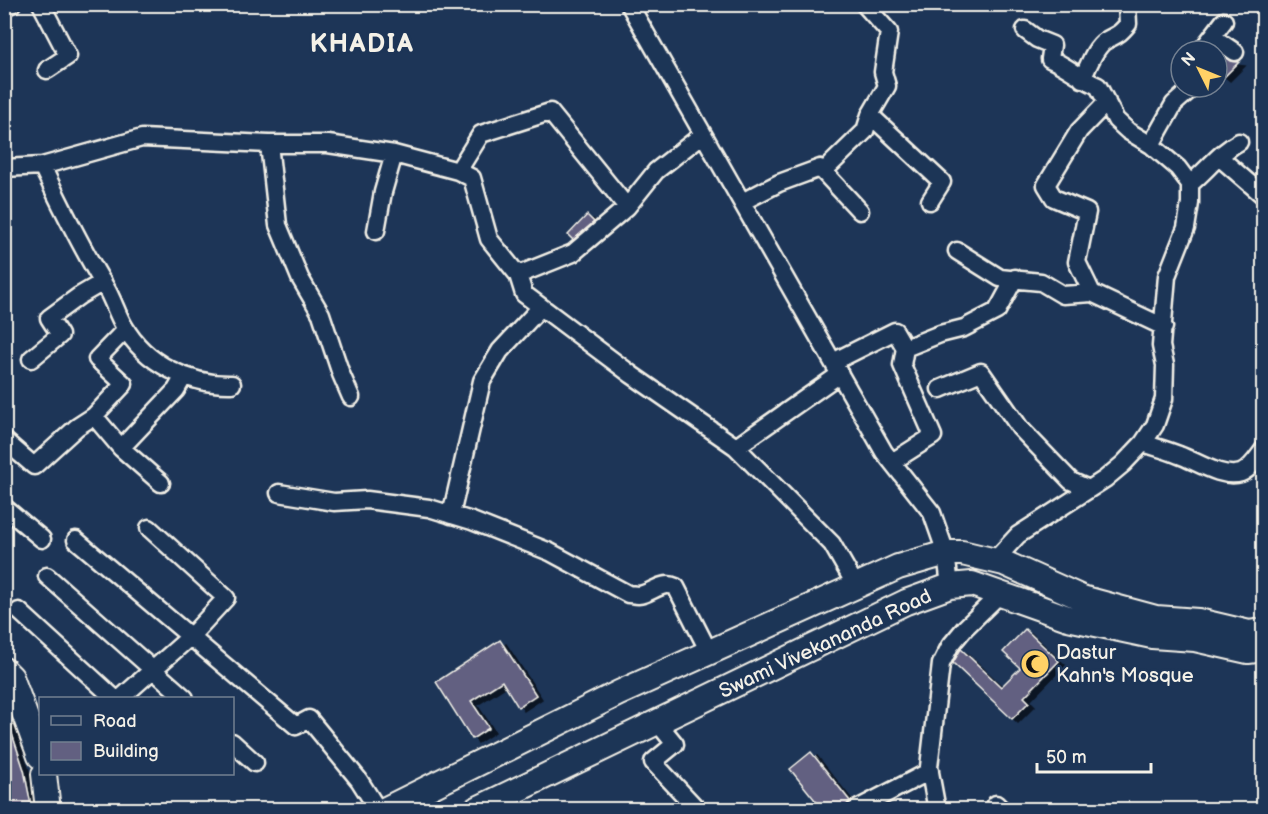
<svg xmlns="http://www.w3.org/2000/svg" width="1268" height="814" font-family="'Balsamiq Sans',sans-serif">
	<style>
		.building { fill: #626081; stroke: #f4f1e8; stroke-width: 1.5; filter: url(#shadow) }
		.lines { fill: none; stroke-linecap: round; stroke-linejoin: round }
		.street-casing { stroke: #f4f1e8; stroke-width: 21 }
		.secondary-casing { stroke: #f4f1e8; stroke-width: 28 }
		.street { stroke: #1d3557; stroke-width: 16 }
		.secondary { stroke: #1d3557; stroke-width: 24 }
		.labels { text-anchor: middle; stroke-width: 5; stroke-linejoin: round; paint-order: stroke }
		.street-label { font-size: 20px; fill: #f4f1e8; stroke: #1d3557 }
		.poi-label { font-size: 20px; fill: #f4f1e8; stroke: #1d3557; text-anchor: start }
		.district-label { font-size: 26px; font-weight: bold; letter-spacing: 1.5px; fill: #f4f1e8; stroke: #1d3557 }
	</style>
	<defs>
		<filter id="shadow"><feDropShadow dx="6" dy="4" stdDeviation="0" flood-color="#0009"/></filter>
	</defs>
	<rect width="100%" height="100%" fill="#1d3557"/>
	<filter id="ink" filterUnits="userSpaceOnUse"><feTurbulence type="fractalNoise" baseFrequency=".0167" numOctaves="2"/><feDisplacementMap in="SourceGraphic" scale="12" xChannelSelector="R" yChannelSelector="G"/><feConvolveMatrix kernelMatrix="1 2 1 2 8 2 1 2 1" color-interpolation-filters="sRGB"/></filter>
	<g filter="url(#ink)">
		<path class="building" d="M 1217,52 L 1230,61 L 1239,62 L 1224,77 L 1217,71 Z
			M 587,215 L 594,222 L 573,240 L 568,235 Z
			M 1025,629 L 1059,661 L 1024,697 L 1029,702 L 1012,719 L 953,663 L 961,649 L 1001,687 L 1020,668 L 1003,652 Z
			M 500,640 L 536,695 L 518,707 L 502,681 L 471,701 L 489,728 L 472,739 L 436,682 Z
			M 4,719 L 7,719 L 24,770 L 32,810 L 4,810 Z
			M 811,752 L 850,801 L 842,810 L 823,810 L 790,769 Z"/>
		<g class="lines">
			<g class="street-casing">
				<path id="street" d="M 41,4 L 68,56 L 47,70
					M 629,4 L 884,452 L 932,513 L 946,553 L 950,586
					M 4,7 L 12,4
					M 1025,30 L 1037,39 L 1052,45 L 1050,59 C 1067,66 1081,79 1098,86 L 1116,120 L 1128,131 L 1151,145 L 1178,168 L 1190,184
					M 1213,37 L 1235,52
					M 1201,51 L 1224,21
					M 1082,79 C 1088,68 1094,48 1105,41 C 1117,34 1118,36 1128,24 L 1127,4
					M 870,115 L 942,182 L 930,201
					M 269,144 L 278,225 L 300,278 L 321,314 L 341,374 L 351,397
					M 1151,145 L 1174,104 L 1191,89 L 1192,87
					M 1219,157 L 1264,196
					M 830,165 L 865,131 L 870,115 L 887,86 L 883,72 L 889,32 L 864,4
					M 42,166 C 62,208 82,249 106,288 C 113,300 117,314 124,326 C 145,364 190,385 232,384
					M 4,168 L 42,166 L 142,138 L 269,144 L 328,144 L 394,154 L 458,171 L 472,178 L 489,239 L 518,275 L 573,253 L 627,207 L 656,171 L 702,135
					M 458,171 L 481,134 L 550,112 L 627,207
					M 742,202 L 779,183 L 820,168 L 860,211
					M 376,231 L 383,192 L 394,154
					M 957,251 L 1000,278 L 1041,282 L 1063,295 L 1092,293 L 1164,327
					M 518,275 L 524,294 L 632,375 L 736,447 L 832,544 L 856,586
					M 1092,293 L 1077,262 L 1087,212 L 1054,198 L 1046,185 L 1079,131 L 1107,102
					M 126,329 L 97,359 L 124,384 L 94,416 L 121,448 L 161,483
					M 905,348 L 940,334 L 964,328 L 997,311 L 1015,278
					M 31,359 L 60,335 L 49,318 L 79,296 L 103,282
					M 833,362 L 895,331 L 905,348 L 902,365 L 933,436 L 892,462
					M 940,389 L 981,372 L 1020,428 L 1071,481 L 1089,489
					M 4,440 L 34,466 L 77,427 L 94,416
					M 1143,443 C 1155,447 1167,450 1179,455 C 1196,461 1222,479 1241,473 C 1251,469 1258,457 1264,449
					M 736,447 L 840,374
					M 121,448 L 176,390 L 184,376
					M 279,493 L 334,502 L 367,500 L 429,508 L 472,521 L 550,552 L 628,594 C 631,594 634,595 638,595 C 652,594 661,580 676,587 L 709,652
					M 4,507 L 42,539
					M 451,515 L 482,381 L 500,351 L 541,307
					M 76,540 L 296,726 L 309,719 L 359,780 L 378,810
					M 994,561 L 1018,535 L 1105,479 L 1123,464 L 1143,443 L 1155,425 L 1164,399 L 1165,365 L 1161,346 L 1167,276 L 1186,228 L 1190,203 L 1190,184 C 1207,170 1220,152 1239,142
					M 47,576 L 185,698
					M 19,611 L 114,698
					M 121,698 L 191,636 L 226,598 L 149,528
					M 657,722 L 675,744 L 653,762 L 698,810
					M 232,742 L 255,763
					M 996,804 L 1002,810
					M 855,810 L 930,771
					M 937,810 L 929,767 L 941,664 L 950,646 L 965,628 L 1001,593"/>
			</g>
			<g class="secondary-casing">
				<path id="secondary" d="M 4,670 L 11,677 L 40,756
					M 44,774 L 48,810
					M 384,810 L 619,693 L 898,567 L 946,553 L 962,553 L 1004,563 L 1082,598 L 1156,618 L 1198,621 L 1249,633 L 1264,631
					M 475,810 L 906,602 L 950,586 L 972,584 L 1068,618 L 1152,636 L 1195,639 L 1248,651 L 1264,649"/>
			</g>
			<use href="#street" class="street"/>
			<use href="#secondary" class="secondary"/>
		</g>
	</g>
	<defs>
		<g id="mosque-disc" transform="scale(1.5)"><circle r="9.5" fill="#ffd166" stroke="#1d3557"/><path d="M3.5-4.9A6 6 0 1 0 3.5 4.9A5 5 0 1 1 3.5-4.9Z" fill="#111"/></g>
	</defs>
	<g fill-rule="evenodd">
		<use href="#mosque-disc" x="1035" y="664"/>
	</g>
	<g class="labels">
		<g class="street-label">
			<text transform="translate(825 643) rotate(-25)" y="7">Swami Vivekananda Road</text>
		</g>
		<g class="poi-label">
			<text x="1056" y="659">Dastur<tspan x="1056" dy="23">Kahn's Mosque</tspan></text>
		</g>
		<g class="district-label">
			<text x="362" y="52">KHADIA</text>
		</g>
	</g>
	<rect width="1268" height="814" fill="none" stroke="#1d3557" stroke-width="24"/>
	<rect x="12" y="12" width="1244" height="790" fill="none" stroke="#f4f1e8" stroke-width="2" filter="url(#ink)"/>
	<rect x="39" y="697" width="195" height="78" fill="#1d3557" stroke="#738091" stroke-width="1.5"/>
	<rect x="51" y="716" width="30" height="9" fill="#1d3557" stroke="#738091" stroke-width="1.5"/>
	<text x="93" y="727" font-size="18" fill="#f4f1e8">Road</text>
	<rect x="51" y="742" width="30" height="18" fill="#626081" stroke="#738091" stroke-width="1.5"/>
	<text x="93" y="757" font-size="18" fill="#f4f1e8">Building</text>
	<g transform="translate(1199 69) rotate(313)"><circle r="28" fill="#1d3557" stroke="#738091" stroke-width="1.5"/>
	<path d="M0-4.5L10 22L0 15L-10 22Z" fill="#ffd166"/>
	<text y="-9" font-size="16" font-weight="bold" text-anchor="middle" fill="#f4f1e8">N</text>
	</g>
	<path d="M1037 763v9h114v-9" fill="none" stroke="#f4f1e8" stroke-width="3"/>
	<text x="1046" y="763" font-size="18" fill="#f4f1e8" stroke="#1d3557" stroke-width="4.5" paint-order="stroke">50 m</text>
</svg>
